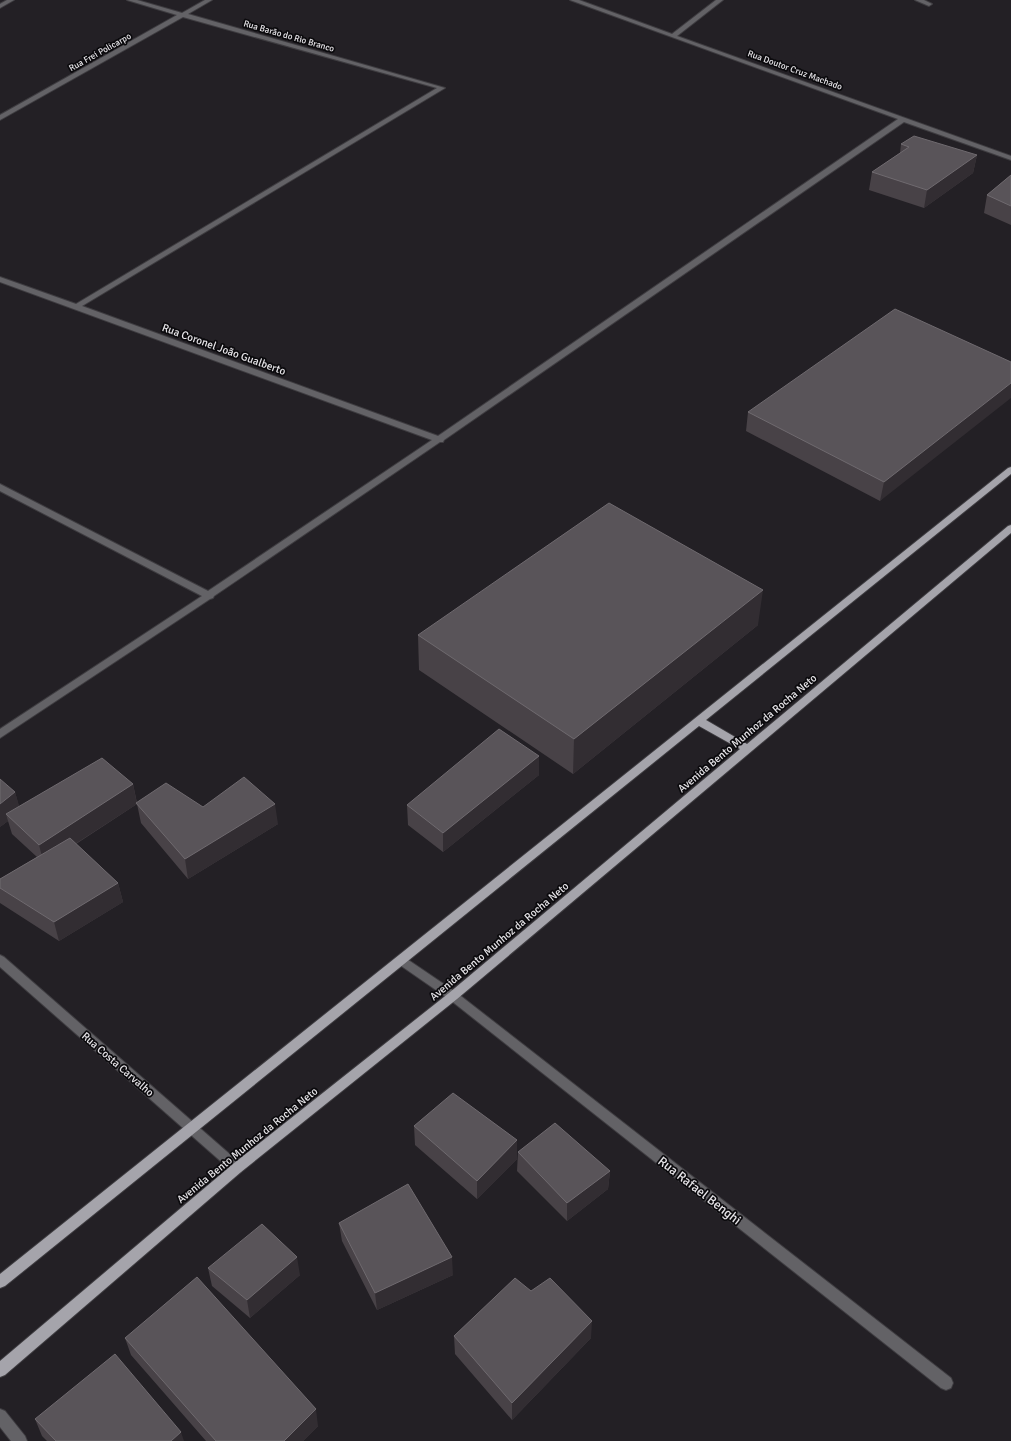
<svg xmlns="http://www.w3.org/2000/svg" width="1011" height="1441" font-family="Signika,sans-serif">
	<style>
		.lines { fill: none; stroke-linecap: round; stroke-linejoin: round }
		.minor-casing { stroke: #3e3c40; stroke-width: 2 }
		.major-casing { stroke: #3e3c40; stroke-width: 2 }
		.minor { fill: #636266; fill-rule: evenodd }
		.major { fill: #a5a4ab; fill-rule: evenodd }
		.wall { fill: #484247 }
		.shaded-wall { fill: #322d32 }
		.building { fill: #595459; stroke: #6f6a6f }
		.labels { text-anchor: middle; stroke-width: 3.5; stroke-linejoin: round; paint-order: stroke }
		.far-street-label { font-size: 9px; fill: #e7e5e9; stroke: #0b0a0d }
		.street-label { font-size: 11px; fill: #e7e5e9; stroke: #0b0a0d }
		.near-street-label { font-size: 13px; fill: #e7e5e9; stroke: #0b0a0d }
	</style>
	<rect width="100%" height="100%" fill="#232025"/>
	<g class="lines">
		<g class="minor-casing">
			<path id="minor" d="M 7,0 L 14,0 L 0,8 L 0,4 Z
				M 127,0 L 137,0 L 182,13 L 205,0 L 212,0 L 188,14 L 445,88 L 82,306 L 438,436 L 898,119 L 570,0 L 579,0 L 672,34 L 716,0 L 723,0 L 677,36 L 1011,156 L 1011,160 L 904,122 L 444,440 L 443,442 L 440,442 L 214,596 L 213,598 L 210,599 L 0,738 L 0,729 L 202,596 L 0,491 L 0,484 L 208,591 L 432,440 L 0,282 L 0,277 L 76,304 L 437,88 L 183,17 L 0,120 L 0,115 L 177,15 Z
				M 915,0 L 924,0 L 932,4 L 929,6 Z
				M 0,955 L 4,957 L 241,1164 L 243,1168 L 241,1172 L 237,1173 L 233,1172 L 0,967 Z
				M 401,955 L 457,993 L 951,1378 L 953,1383 L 951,1388 L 946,1390 L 941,1388 L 449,999 L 397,963 L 395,960 L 397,957 Z
				M 0,1409 L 5,1411 L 25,1436 L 27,1441 L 11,1441 L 0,1427 Z"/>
		</g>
		<g class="major-casing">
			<path id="major" d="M 1011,467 L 1011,474 L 706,720 L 747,744 L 1008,526 L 1011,525 L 1011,533 L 457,999 L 241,1172 L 5,1375 L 0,1377 L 0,1361 L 233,1164 L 449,993 L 740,749 L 699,726 L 5,1286 L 0,1288 L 0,1274 L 1008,468 Z"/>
		</g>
		<use href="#minor" class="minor"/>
		<use href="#major" class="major"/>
	</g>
	<path class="wall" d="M 901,144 L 977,155 L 973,173 L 924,208 L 869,190 L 872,172 L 900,153 Z
		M 1011,175 L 1011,225 L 984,213 L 987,195 Z
		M 1011,362 L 880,501 L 746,431 L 748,412 Z
		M 758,625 L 573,774 L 419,670 L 418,635 Z
		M 539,756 L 539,775 L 443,852 L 408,825 L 407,805 Z
		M 133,784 L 137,803 L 203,807 L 278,824 L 188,879 L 141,823 L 137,804 L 76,844 L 118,883 L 123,902 L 59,941 L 0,903 L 0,879 L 37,857 L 12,834 L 8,821 L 0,827 L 15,792 L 19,807 Z
		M 414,1126 L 517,1140 L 517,1159 L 477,1199 L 415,1145 Z
		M 518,1152 L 610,1171 L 608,1189 L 567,1221 L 517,1171 Z
		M 339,1223 L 453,1275 L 377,1310 L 342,1241 Z
		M 208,1268 L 300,1275 L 250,1318 L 212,1286 Z
		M 454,1336 L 591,1338 L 512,1420 L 455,1354 Z
		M 125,1338 L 318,1426 L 303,1441 L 206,1441 L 131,1355 Z
		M 35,1419 L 184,1441 L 47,1441 L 42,1436 Z"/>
	<path class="shaded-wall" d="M 977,155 L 973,173 L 924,208 L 927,190 Z
		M 1011,383 L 1011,398 L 880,501 L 884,482 Z
		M 763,590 L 758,625 L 573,774 L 574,739 Z
		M 539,756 L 539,775 L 443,852 L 443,833 Z
		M 133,784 L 137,804 L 44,864 L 39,845 Z
		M 15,792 L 21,812 L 6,814 L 8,821 L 0,827 L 0,804 Z
		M 275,804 L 278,824 L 188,879 L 185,859 Z
		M 118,883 L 123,902 L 59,941 L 54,922 Z
		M 517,1140 L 517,1159 L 477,1199 L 477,1181 Z
		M 610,1171 L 608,1189 L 567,1221 L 567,1203 Z
		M 297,1257 L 300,1275 L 250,1318 L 247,1300 Z
		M 452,1257 L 453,1275 L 377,1310 L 375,1293 Z
		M 592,1321 L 591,1338 L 512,1420 L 512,1403 Z
		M 316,1409 L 318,1426 L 303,1441 L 284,1441 Z
		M 181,1432 L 184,1441 L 171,1441 Z"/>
	<path class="building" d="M 914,136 L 977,155 L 927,190 L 872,172 L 909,147 L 901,144 Z
		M 1011,175 L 1011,206 L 987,195 Z
		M 895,309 L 1011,362 L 1011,383 L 884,482 L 748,412 Z
		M 609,503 L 763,590 L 574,739 L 418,635 Z
		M 499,729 L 539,756 L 443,833 L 407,805 Z
		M 102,758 L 133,784 L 39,845 L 6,814 Z
		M 244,777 L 275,804 L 185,859 L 136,803 L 166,783 L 203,807 Z
		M 0,779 L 15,792 L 0,804 Z
		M 70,838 L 118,883 L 54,922 L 0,888 L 0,879 Z
		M 453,1093 L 517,1140 L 477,1181 L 414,1126 Z
		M 555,1123 L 610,1171 L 567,1203 L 518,1152 Z
		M 408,1184 L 452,1257 L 375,1293 L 339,1223 Z
		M 262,1224 L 297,1257 L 247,1300 L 208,1268 Z
		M 197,1277 L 316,1409 L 284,1441 L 216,1441 L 125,1338 Z
		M 515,1278 L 531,1291 L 550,1278 L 592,1321 L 512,1403 L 454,1336 Z
		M 115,1354 L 181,1432 L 171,1441 L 56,1441 L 35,1419 Z"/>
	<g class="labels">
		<g class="far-street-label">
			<text transform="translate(289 36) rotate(16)" y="3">Rua Barão do Rio Branco</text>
			<text transform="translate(100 52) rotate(-29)" y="3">Rua Frei Policarpo</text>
			<text transform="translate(795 70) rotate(20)" y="3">Rua Doutor Cruz Machado</text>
		</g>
		<g class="street-label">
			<text transform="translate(224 349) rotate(20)" y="4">Rua Coronel João Gualberto</text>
			<text transform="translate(747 733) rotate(-40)" y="4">Avenida Bento Munhoz da Rocha Neto</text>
			<text transform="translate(499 941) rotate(-40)" y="4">Avenida Bento Munhoz da Rocha Neto</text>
			<text transform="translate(118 1064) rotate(41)" y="4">Rua Costa Carvalho</text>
			<text transform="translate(247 1145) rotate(-39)" y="4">Avenida Bento Munhoz da Rocha Neto</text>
		</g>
		<g class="near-street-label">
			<text transform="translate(700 1190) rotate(38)" y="5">Rua Rafael Benghi</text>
		</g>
	</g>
</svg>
